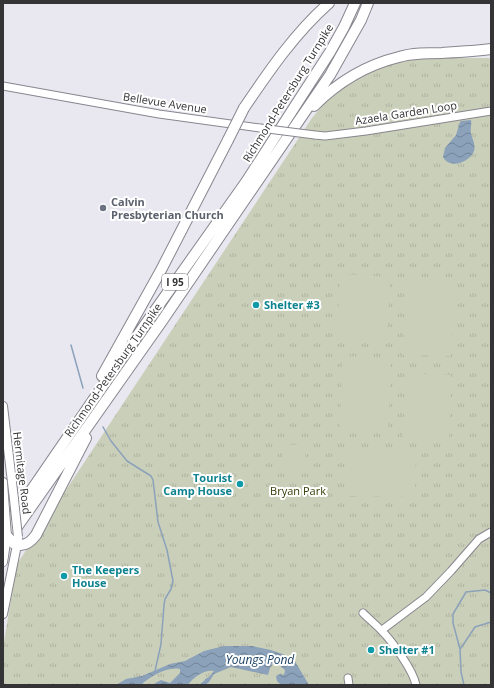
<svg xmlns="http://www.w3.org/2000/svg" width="494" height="688" font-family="'Open Sans',sans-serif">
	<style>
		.park { fill: url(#park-tufts) }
		.pitch { fill: #cacfb9 }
		.water { fill: url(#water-waves) }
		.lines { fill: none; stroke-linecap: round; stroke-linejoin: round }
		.stream { stroke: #8ba2ba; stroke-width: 1.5 }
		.minor-casing { stroke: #88868e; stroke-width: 9 }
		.major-casing { stroke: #88868e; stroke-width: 10 }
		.highway-casing { stroke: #88868e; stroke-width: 12 }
		.minor { stroke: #fff; stroke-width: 7 }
		.major { stroke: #fff; stroke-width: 8 }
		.highway { stroke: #fff; stroke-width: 10 }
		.minor-bridge-casing { stroke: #88868e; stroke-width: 9; stroke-linecap: butt }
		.major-bridge-casing { stroke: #88868e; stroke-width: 10; stroke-linecap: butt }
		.highway-bridge-casing { stroke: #88868e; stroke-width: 12; stroke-linecap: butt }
		.minor-bridge { stroke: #fff; stroke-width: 7 }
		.major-bridge { stroke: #fff; stroke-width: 8 }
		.highway-bridge { stroke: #fff; stroke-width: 10 }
		.worship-dot { fill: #6b7280; stroke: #fff; stroke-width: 1.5 }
		.culture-dot { fill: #0f9aa8; stroke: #fff; stroke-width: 1.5 }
		.labels { text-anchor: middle; stroke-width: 4; stroke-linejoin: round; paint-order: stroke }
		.shield { fill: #fff; stroke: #717173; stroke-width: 1 }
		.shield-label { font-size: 10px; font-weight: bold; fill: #343437 }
		.street-label { font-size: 11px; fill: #343437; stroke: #fff }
		.worship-label { font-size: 11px; font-weight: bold; fill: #5b616d; stroke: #fff; text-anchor: start }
		.culture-label { font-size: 11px; font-weight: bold; fill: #0d838f; stroke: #fff; text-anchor: start }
		.park-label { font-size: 11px; fill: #363c05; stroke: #fff }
		.water-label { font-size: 12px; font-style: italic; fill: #1b4264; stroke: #fff }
	</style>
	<defs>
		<pattern id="park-tufts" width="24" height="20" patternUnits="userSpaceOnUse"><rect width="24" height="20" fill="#cacfb9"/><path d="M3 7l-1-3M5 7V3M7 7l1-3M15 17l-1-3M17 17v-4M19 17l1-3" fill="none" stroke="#aeb2a0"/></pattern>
		<pattern id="water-waves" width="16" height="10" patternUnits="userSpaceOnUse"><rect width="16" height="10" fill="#8ba2ba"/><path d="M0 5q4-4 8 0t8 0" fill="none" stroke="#728598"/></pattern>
	</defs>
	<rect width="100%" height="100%" fill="#e9e7f0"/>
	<path class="park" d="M 429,58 L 491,58 L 491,685 L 3,685 L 3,647 L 17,564 L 312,118 C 343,80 380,62 429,58 Z"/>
	<path class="pitch" d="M 340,274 L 390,277 L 387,342 L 337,340 Z
		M 405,279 L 454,280 L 451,356 L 403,355 Z
		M 342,356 L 391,358 L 388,433 L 340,431 Z
		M 406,373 L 451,375 L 449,440 L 403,438 Z
		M 284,444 L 306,446 L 304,472 L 281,470 Z
		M 350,450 L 416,452 L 415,497 L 349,496 Z"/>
	<path class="water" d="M 471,120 C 472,124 470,128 471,133 C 472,139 476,144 474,151 C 470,162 450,170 443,157 L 445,148 L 456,135 L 460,122 L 461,121 Z
		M 224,646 L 252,646 L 271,650 L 293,658 L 309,685 L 281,685 L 277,681 L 276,676 L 280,674 L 284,675 L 285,670 L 274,661 L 270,668 L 268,675 L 231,667 L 214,674 L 209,682 L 205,685 L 199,685 L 205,680 L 205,679 L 209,677 L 214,671 C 205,669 193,677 188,685 L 152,685 L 161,680 L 170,683 L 180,673 L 180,669 C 168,666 149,677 141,685 C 132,684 125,685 116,685 L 126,679 L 142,676 L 170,664 L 185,661 L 204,651 Z"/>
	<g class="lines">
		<path class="stream" d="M 71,345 L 83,388
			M 103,427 L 111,441 L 127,461 L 151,476 L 153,480 L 158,522 L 167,550 L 173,581 L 171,589 L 165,599 L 164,605 L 161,644 L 155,671
			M 461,648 L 475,627 L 491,622
			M 464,685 L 461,672 L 460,649 L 453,623 L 453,614 L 466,592 L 485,590 L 491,593"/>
		<g class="minor-casing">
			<path id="minor" d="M 3,86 L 159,114 L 260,128
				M 315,135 L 325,136 L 366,131 L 491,111
				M 363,613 C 369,619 375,624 381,630 C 392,641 413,670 416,685
				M 382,630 L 426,597 L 451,571 L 479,539 L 491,532
				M 348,678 L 349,685"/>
		</g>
		<g class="major-casing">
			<path id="major" d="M 3,406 L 14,499
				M 3,482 L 5,510
				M 3,562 L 4,556
				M 3,614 L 18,540"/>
		</g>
		<g class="highway-casing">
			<path id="highway" d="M 314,106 C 338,82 366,65 399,57 C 412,53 427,53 442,53 C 458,52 475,51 491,49
				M 244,108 C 269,71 295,33 329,3
				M 102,376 L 160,272 L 228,140
				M 3,528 L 15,514 L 144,326 L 246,182 L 330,52 L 344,27 L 355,3
				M 13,543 C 23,548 30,543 36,535 L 86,438
				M 5,544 L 162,321 L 330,75 L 361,20 L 368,3"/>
		</g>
		<use href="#minor" class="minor"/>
		<use href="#major" class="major"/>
		<use href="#highway" class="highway"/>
		<g class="minor-bridge-casing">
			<path id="minor-bridge" d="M 260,128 L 315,135"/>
		</g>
		<g class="major-bridge-casing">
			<path id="major-bridge" d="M 14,499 L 18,537
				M 4,556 L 7,536 L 5,510"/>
		</g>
		<g class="highway-bridge-casing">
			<path id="highway-bridge" d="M 228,140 L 244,108
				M 7,536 L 13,543"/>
		</g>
		<use href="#minor-bridge" class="minor-bridge"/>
		<use href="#major-bridge" class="major-bridge"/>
		<use href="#highway-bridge" class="highway-bridge"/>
	</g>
	<circle class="worship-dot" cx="103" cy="208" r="4"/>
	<g class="culture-dot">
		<circle cx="256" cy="305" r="4"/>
		<circle cx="240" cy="484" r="4"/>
		<circle cx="64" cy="576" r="4"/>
		<circle cx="371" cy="650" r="4"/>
	</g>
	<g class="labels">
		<rect class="shield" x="162" y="274" width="26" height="16" rx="3"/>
		<g class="shield-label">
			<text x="175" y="286">I 95</text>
		</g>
		<g class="street-label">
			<text transform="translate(288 93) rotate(-58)" y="4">Richmond-Petersburg Turnpike</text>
			<text transform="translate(165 103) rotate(9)" y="4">Bellevue Avenue</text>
			<text transform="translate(406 113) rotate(-9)" y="4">Azaela Garden Loop</text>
			<text transform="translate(113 370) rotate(-55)" y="4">Richmond-Petersburg Turnpike</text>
			<text transform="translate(22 473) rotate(83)" y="4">Hermitage Road</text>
		</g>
		<g class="worship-label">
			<text x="111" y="206">Calvin<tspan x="111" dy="13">Presbyterian Church</tspan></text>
		</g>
		<g class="culture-label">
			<text x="264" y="309">Shelter #3</text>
			<text x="232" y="482" text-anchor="end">Tourist<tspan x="232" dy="13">Camp House</tspan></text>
			<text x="72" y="574">The Keepers<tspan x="72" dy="13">House</tspan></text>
			<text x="379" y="654">Shelter #1</text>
		</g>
		<g class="park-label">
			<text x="298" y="495">Bryan Park</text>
		</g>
		<g class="water-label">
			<text x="260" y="664">Youngs Pond</text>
		</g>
	</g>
	<rect width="494" height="688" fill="none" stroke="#343437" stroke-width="8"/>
</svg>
